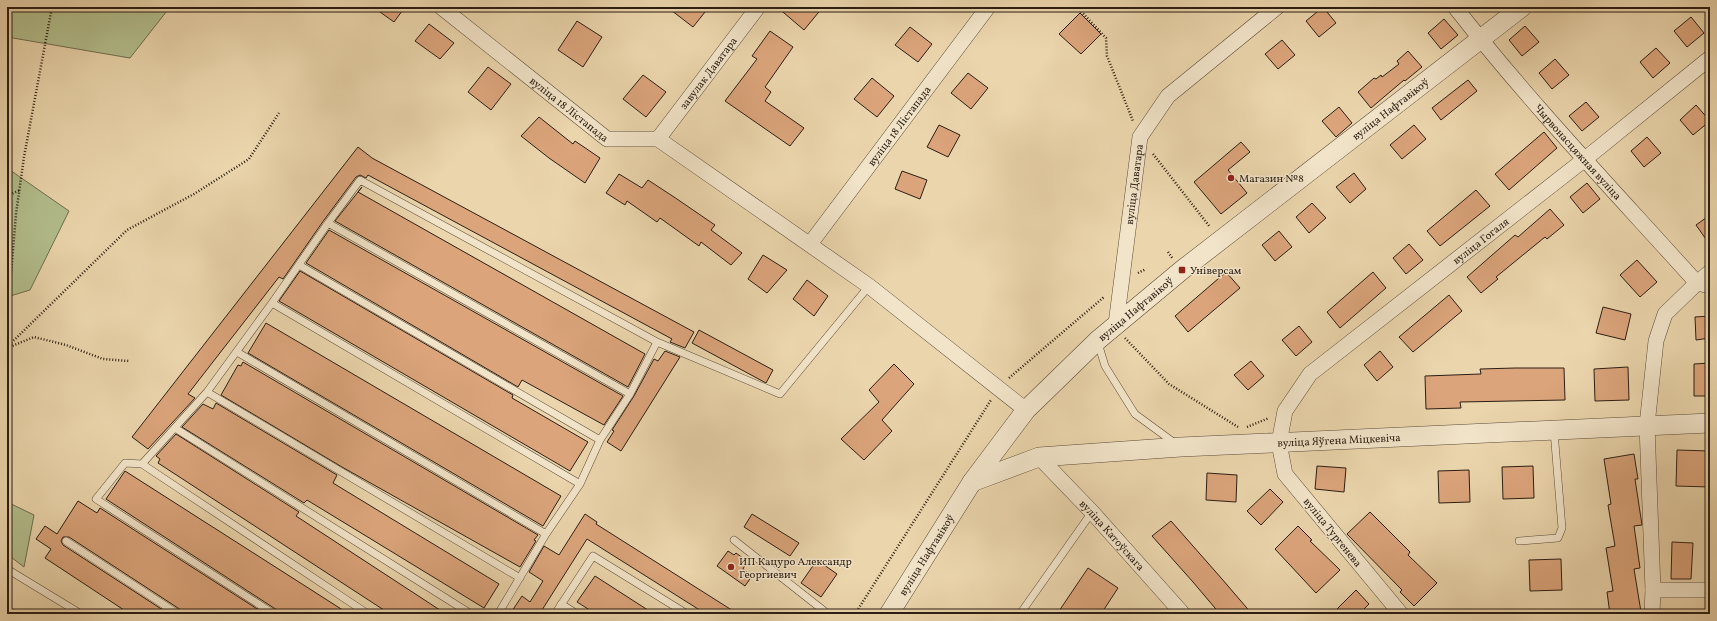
<svg xmlns="http://www.w3.org/2000/svg" width="1717" height="621" font-family="Vollkorn,serif">
	<style>
		.green { fill: #b3be8d; stroke: #6f6e50 }
		.building { fill: #dba47b; stroke: #2b1e13 }
		.lines { fill: none; stroke-linecap: round; stroke-linejoin: round }
		.service-casing { stroke: #5b4c39; stroke-width: 8 }
		.minor-casing { stroke: #5b4c39; stroke-width: 16 }
		.tertiary-casing { stroke: #5b4c39; stroke-width: 20 }
		.path { stroke: #2b1e13; stroke-width: 2.5; stroke-dasharray: 1 2; stroke-linecap: butt }
		.service { stroke: #f2e4c9; stroke-width: 7 }
		.minor { stroke: #f2e4c9; stroke-width: 15 }
		.tertiary { stroke: #f2e4c9; stroke-width: 19 }
		.poi-dot { fill: #8f2418; stroke: #f2e4c9; stroke-width: 1.5 }
		.labels { text-anchor: middle; stroke-width: 3; stroke-linejoin: round; paint-order: stroke }
		.street-label { font-size: 11px; fill: #2b1e13; stroke: #f2e4c9 }
		.poi-label { font-size: 11px; fill: #2b1e13; stroke: #f2e4c9; text-anchor: start }
	</style>
	<rect width="100%" height="100%" fill="#ebd5ac"/>
	<filter id="stains"><feTurbulence type="fractalNoise" baseFrequency=".005" numOctaves="4"/><feColorMatrix values="0 0 0 0 .2 0 0 0 0 .09 0 0 0 0 .02 0 0 0 .5 -.17"/></filter>
	<radialGradient id="worn" r=".72"><stop offset=".6" stop-color="#630" stop-opacity="0"/><stop offset="1" stop-color="#630" stop-opacity=".3"/></radialGradient>
	<path class="green" d="M 7,7 L 170,7 L 130,58 L 7,37 Z
		M 7,168 L 69,211 L 30,290 L 7,297 Z
		M 7,502 L 34,515 L 24,567 L 7,554 Z"/>
	<path class="building" d="M 373,7 L 405,7 L 394,22 Z
		M 667,7 L 709,7 L 693,27 Z
		M 777,7 L 823,7 L 804,30 Z
		M 1323,7 L 1336,23 L 1319,37 L 1306,21 Z
		M 1080,13 L 1101,34 L 1081,54 L 1059,34 Z
		M 1691,17 L 1704,33 L 1687,47 L 1674,31 Z
		M 1444,19 L 1458,35 L 1441,49 L 1428,33 Z
		M 577,21 L 602,37 L 583,67 L 558,50 Z
		M 429,24 L 454,43 L 440,59 L 415,41 Z
		M 1525,26 L 1539,42 L 1522,56 L 1509,40 Z
		M 910,27 L 932,44 L 918,62 L 895,45 Z
		M 770,31 L 793,47 L 765,87 L 771,92 L 765,101 L 804,128 L 790,146 L 725,101 L 757,59 L 752,56 Z
		M 1282,40 L 1295,55 L 1278,69 L 1265,54 Z
		M 1656,48 L 1670,63 L 1653,78 L 1640,62 Z
		M 1408,51 L 1422,67 L 1405,81 L 1404,80 L 1371,108 L 1358,92 L 1374,78 L 1376,79 L 1381,75 L 1382,77 L 1399,64 L 1397,61 Z
		M 1555,59 L 1569,75 L 1552,89 L 1539,73 Z
		M 488,67 L 511,84 L 491,110 L 468,92 Z
		M 968,73 L 988,88 L 971,109 L 951,93 Z
		M 643,75 L 666,92 L 646,117 L 623,99 Z
		M 872,78 L 894,96 L 877,117 L 854,99 Z
		M 1468,80 L 1477,91 L 1441,120 L 1432,108 Z
		M 1586,102 L 1599,117 L 1582,131 L 1569,116 Z
		M 1696,105 L 1710,121 L 1693,135 L 1680,120 Z
		M 1339,107 L 1352,123 L 1336,137 L 1322,121 Z
		M 539,117 L 573,144 L 575,141 L 600,158 L 585,183 L 549,158 L 521,136 Z
		M 939,125 L 960,135 L 948,157 L 927,147 Z
		M 1414,125 L 1426,139 L 1402,159 L 1390,145 Z
		M 1544,132 L 1557,148 L 1509,190 L 1495,174 Z
		M 1647,137 L 1661,153 L 1644,167 L 1631,151 Z
		M 1241,142 L 1250,152 L 1228,170 L 1247,193 L 1221,214 L 1194,182 Z
		M 358,147 L 372,158 L 694,332 L 685,348 L 670,342 L 672,339 L 368,175 L 366,178 L 360,175 L 356,177 L 324,220 L 283,279 L 279,277 L 188,394 L 195,398 L 148,449 L 132,437 Z
		M 902,171 L 927,180 L 920,199 L 895,189 Z
		M 1354,173 L 1366,189 L 1350,203 L 1336,187 Z
		M 619,174 L 642,188 L 648,180 L 674,197 L 715,225 L 711,230 L 742,253 L 731,265 L 701,242 L 699,246 L 660,218 L 657,222 L 627,201 L 625,205 L 606,193 Z
		M 1587,183 L 1600,199 L 1583,213 L 1570,197 Z
		M 362,187 L 358,192 L 645,354 L 628,387 L 335,221 Z
		M 1476,190 L 1490,206 L 1440,246 L 1427,231 Z
		M 1312,203 L 1326,218 L 1309,233 L 1296,217 Z
		M 1550,209 L 1564,225 L 1547,239 L 1545,237 L 1496,277 L 1498,279 L 1481,293 L 1467,277 L 1515,235 L 1518,237 Z
		M 1710,215 L 1710,245 L 1696,225 Z
		M 329,230 L 623,396 L 604,425 L 522,380 L 518,387 L 306,263 Z
		M 1279,231 L 1292,247 L 1275,261 L 1262,245 Z
		M 1409,244 L 1423,260 L 1406,274 L 1393,258 Z
		M 763,255 L 787,270 L 767,293 L 748,279 Z
		M 1637,260 L 1657,282 L 1640,297 L 1620,275 Z
		M 300,271 L 513,395 L 512,398 L 588,442 L 570,471 L 279,301 Z
		M 1226,272 L 1240,288 L 1188,332 L 1175,316 Z
		M 1373,272 L 1386,288 L 1340,328 L 1327,312 Z
		M 807,280 L 828,296 L 814,316 L 793,299 Z
		M 1449,295 L 1462,311 L 1413,352 L 1399,337 Z
		M 1603,307 L 1631,314 L 1625,340 L 1596,333 Z
		M 1710,316 L 1710,338 L 1696,340 L 1695,317 Z
		M 266,323 L 561,496 L 543,526 L 248,353 Z
		M 1299,326 L 1312,342 L 1296,356 L 1282,340 Z
		M 699,330 L 773,370 L 766,383 L 692,343 Z
		M 665,351 L 680,357 L 621,451 L 607,442 L 614,431 L 612,430 L 634,396 L 654,359 L 658,361 Z
		M 1380,351 L 1393,367 L 1377,381 L 1364,365 Z
		M 1251,361 L 1264,376 L 1248,390 L 1234,375 Z
		M 243,362 L 538,535 L 534,540 L 536,541 L 520,567 L 342,467 L 221,395 L 238,365 L 241,366 Z
		M 1710,363 L 1710,396 L 1694,396 L 1694,364 Z
		M 894,364 L 914,384 L 882,420 L 892,431 L 864,460 L 841,439 L 879,402 L 869,390 Z
		M 1628,367 L 1629,400 L 1595,401 L 1594,369 Z
		M 1515,368 L 1564,368 L 1565,400 L 1460,402 L 1461,408 L 1426,409 L 1425,376 L 1481,374 L 1480,369 Z
		M 216,403 L 337,475 L 333,483 L 499,584 L 484,608 L 307,500 L 304,503 L 182,427 L 203,404 L 213,409 Z
		M 176,434 L 299,512 L 296,516 L 446,614 L 390,614 L 158,463 L 160,459 L 156,456 Z
		M 1677,450 L 1710,451 L 1710,487 L 1676,486 Z
		M 1634,454 L 1638,479 L 1635,479 L 1642,525 L 1634,526 L 1640,568 L 1634,569 L 1641,612 L 1610,614 L 1607,592 L 1613,591 L 1606,548 L 1615,546 L 1608,505 L 1611,504 L 1604,459 Z
		M 1317,466 L 1346,468 L 1344,492 L 1315,489 Z
		M 1533,466 L 1534,498 L 1503,499 L 1502,467 Z
		M 1469,470 L 1470,502 L 1439,503 L 1438,471 Z
		M 125,471 L 349,614 L 279,614 L 277,610 L 106,499 Z
		M 1207,473 L 1237,475 L 1236,502 L 1206,500 Z
		M 1270,489 L 1283,502 L 1261,525 L 1247,511 Z
		M 78,501 L 97,513 L 100,508 L 265,614 L 183,614 L 181,610 L 69,537 L 63,537 L 61,541 L 63,545 L 169,614 L 130,614 L 45,558 L 51,549 L 36,539 L 45,526 L 57,534 Z
		M 1370,512 L 1410,552 L 1408,555 L 1437,583 L 1414,606 L 1400,592 L 1402,590 L 1347,534 Z
		M 585,514 L 597,522 L 596,524 L 738,614 L 706,614 L 587,539 L 542,610 L 547,614 L 510,614 L 522,596 L 530,602 L 543,581 L 529,572 L 544,546 L 559,555 Z
		M 752,514 L 799,543 L 790,556 L 744,527 Z
		M 1171,521 L 1222,579 L 1252,614 L 1220,614 L 1193,582 L 1152,536 Z
		M 1298,526 L 1312,540 L 1310,541 L 1340,570 L 1316,593 L 1275,549 Z
		M 1672,542 L 1693,543 L 1691,579 L 1671,579 Z
		M 728,551 L 734,555 L 736,553 L 747,561 L 743,569 L 752,576 L 745,586 L 717,566 Z
		M 1561,559 L 1562,590 L 1530,591 L 1529,560 Z
		M 817,560 L 837,574 L 821,597 L 801,583 Z
		M 1088,568 L 1118,588 L 1101,614 L 1057,614 Z
		M 595,576 L 654,614 L 596,614 L 577,602 Z
		M 1356,590 L 1369,604 L 1359,614 L 1332,614 Z"/>
	<g class="lines">
		<g class="service-casing">
			<path id="service" d="M 328,223 L 630,394
				M 299,265 L 600,440
				M 272,303 L 580,484
				M 657,342 L 780,394 L 869,286
				M 1098,343 L 1105,366 L 1135,414 L 1176,444
				M 237,352 L 546,534
				M 207,392 L 520,578
				M 175,428 L 471,614
				M 142,464 L 125,463 L 96,499 L 274,614
				M 734,540 L 828,614
				M 66,541 L 178,614
				M 1519,541 L 1558,538 L 1562,528 L 1554,431
				M 7,569 L 81,614
				M 561,604 L 577,614
				M 368,614 L 142,464 L 207,392 L 272,303 L 328,223 L 360,180 L 657,342 L 630,394 L 600,440 L 580,484 L 546,534 L 498,614
				M 555,614 L 593,556 L 687,614
				M 1020,614 L 1092,512"/>
		</g>
		<g class="minor-casing">
			<g id="minor">
				<path id="s1" d="M 441,7 L 607,139 L 658,139 L 869,286 L 1026,410"/>
				<path id="s2" d="M 1455,7 C 1530,103 1615,192 1697,283 L 1710,286"/>
				<path id="s3" d="M 658,139 L 758,7"/>
				<path id="s4" d="M 810,244 L 988,7"/>
				<path id="s5" d="M 1116,324 L 1140,137 L 1168,96 L 1277,7"/>
				<path id="s6" d="M 1039,457 L 1092,512 L 1183,614"/>
				<path d="M 1653,590 L 1710,590"/>
				<path id="s7" d="M 1401,614 L 1285,474 L 1279,443 L 1285,411 L 1310,374 L 1585,159 L 1710,58"/>
				<path d="M 1652,614 L 1653,590 L 1647,425 L 1656,341 L 1665,314 L 1697,283 L 1710,272"/>
			</g>
		</g>
		<g class="tertiary-casing">
			<g id="tertiary">
				<path id="s8" d="M 972,482 L 1039,457 L 1181,447 L 1710,423"/>
				<path id="s9" d="M 889,614 L 972,482 L 1026,410 L 1098,340 L 1182,270 L 1522,7"/>
			</g>
		</g>
		<path class="path" d="M 1077,7 L 1106,38 L 1107,56 L 1133,121
			M 1153,154 L 1210,227
			M 7,196 L 20,190
			M 1168,252 L 1173,259
			M 1138,273 L 1146,269
			M 7,322 L 16,214 L 24,157 L 52,7
			M 1125,338 L 1169,384 L 1238,427
			M 7,347 L 127,230 L 194,194 L 249,159 L 279,113
			M 7,348 L 34,337 L 66,345 L 103,359 L 129,361
			M 1009,378 L 1104,297
			M 1247,427 L 1269,418
			M 855,614 L 991,400"/>
		<use href="#service" class="service"/>
		<use href="#minor" class="minor"/>
		<use href="#tertiary" class="tertiary"/>
	</g>
	<g class="poi-dot">
		<circle cx="1231" cy="178" r="4"/>
		<rect x="1178" y="266" width="8" height="8" rx="2"/>
		<circle cx="731" cy="567" r="4"/>
	</g>
	<g class="labels">
		<g class="street-label">
			<text dy="4" stroke="none"><textPath href="#s3" startOffset="83">завулак Даватара</textPath></text>
			<text dy="4" stroke="none"><textPath href="#s1" startOffset="164">вуліца 18 Лістапада</textPath></text>
			<text dy="4" stroke="none"><textPath href="#s9" startOffset="719">вуліца Нафтавікоў</textPath></text>
			<text dy="4" stroke="none"><textPath href="#s4" startOffset="148">вуліца 18 Лістапада</textPath></text>
			<text dy="4" stroke="none"><textPath href="#s2" startOffset="190">Чырвонасцяжная вуліца</textPath></text>
			<text dy="4" stroke="none"><textPath href="#s5" startOffset="141">вуліца Даватара</textPath></text>
			<text dy="4" stroke="none"><textPath href="#s7" startOffset="507">вуліца Гогаля</textPath></text>
			<text dy="4" stroke="none"><textPath href="#s9" startOffset="395">вуліца Нафтавікоў</textPath></text>
			<text dy="4" stroke="none"><textPath href="#s8" startOffset="372">вуліца Яўгена Міцкевіча</textPath></text>
			<text transform="translate(1333 532) rotate(51)" y="4">вуліца Тургенева</text>
			<text dy="4" stroke="none"><textPath href="#s6" startOffset="107">вуліца Катоўскага</textPath></text>
			<text dy="4" stroke="none"><textPath href="#s9" startOffset="70">вуліца Нафтавікоў</textPath></text>
		</g>
		<g class="poi-label">
			<text x="1239" y="182">Магазин №8</text>
			<text x="1190" y="274">Універсам</text>
			<text x="739" y="565">ИП Кацуро Александр<tspan x="739" dy="13">Георгиевич</tspan></text>
		</g>
	</g>
	<rect width="1717" height="621" fill="none" stroke="#ebd5ac" stroke-width="24"/>
	<rect x="8" y="8" width="1701" height="605" fill="none" stroke="#2b1e13" stroke-width="2"/>
	<rect x="12" y="12" width="1693" height="597" fill="none" stroke="#2b1e13"/>
	<rect width="100%" height="100%" filter="url(#stains)"/>
	<rect width="100%" height="100%" fill="url(#worn)"/>
</svg>
